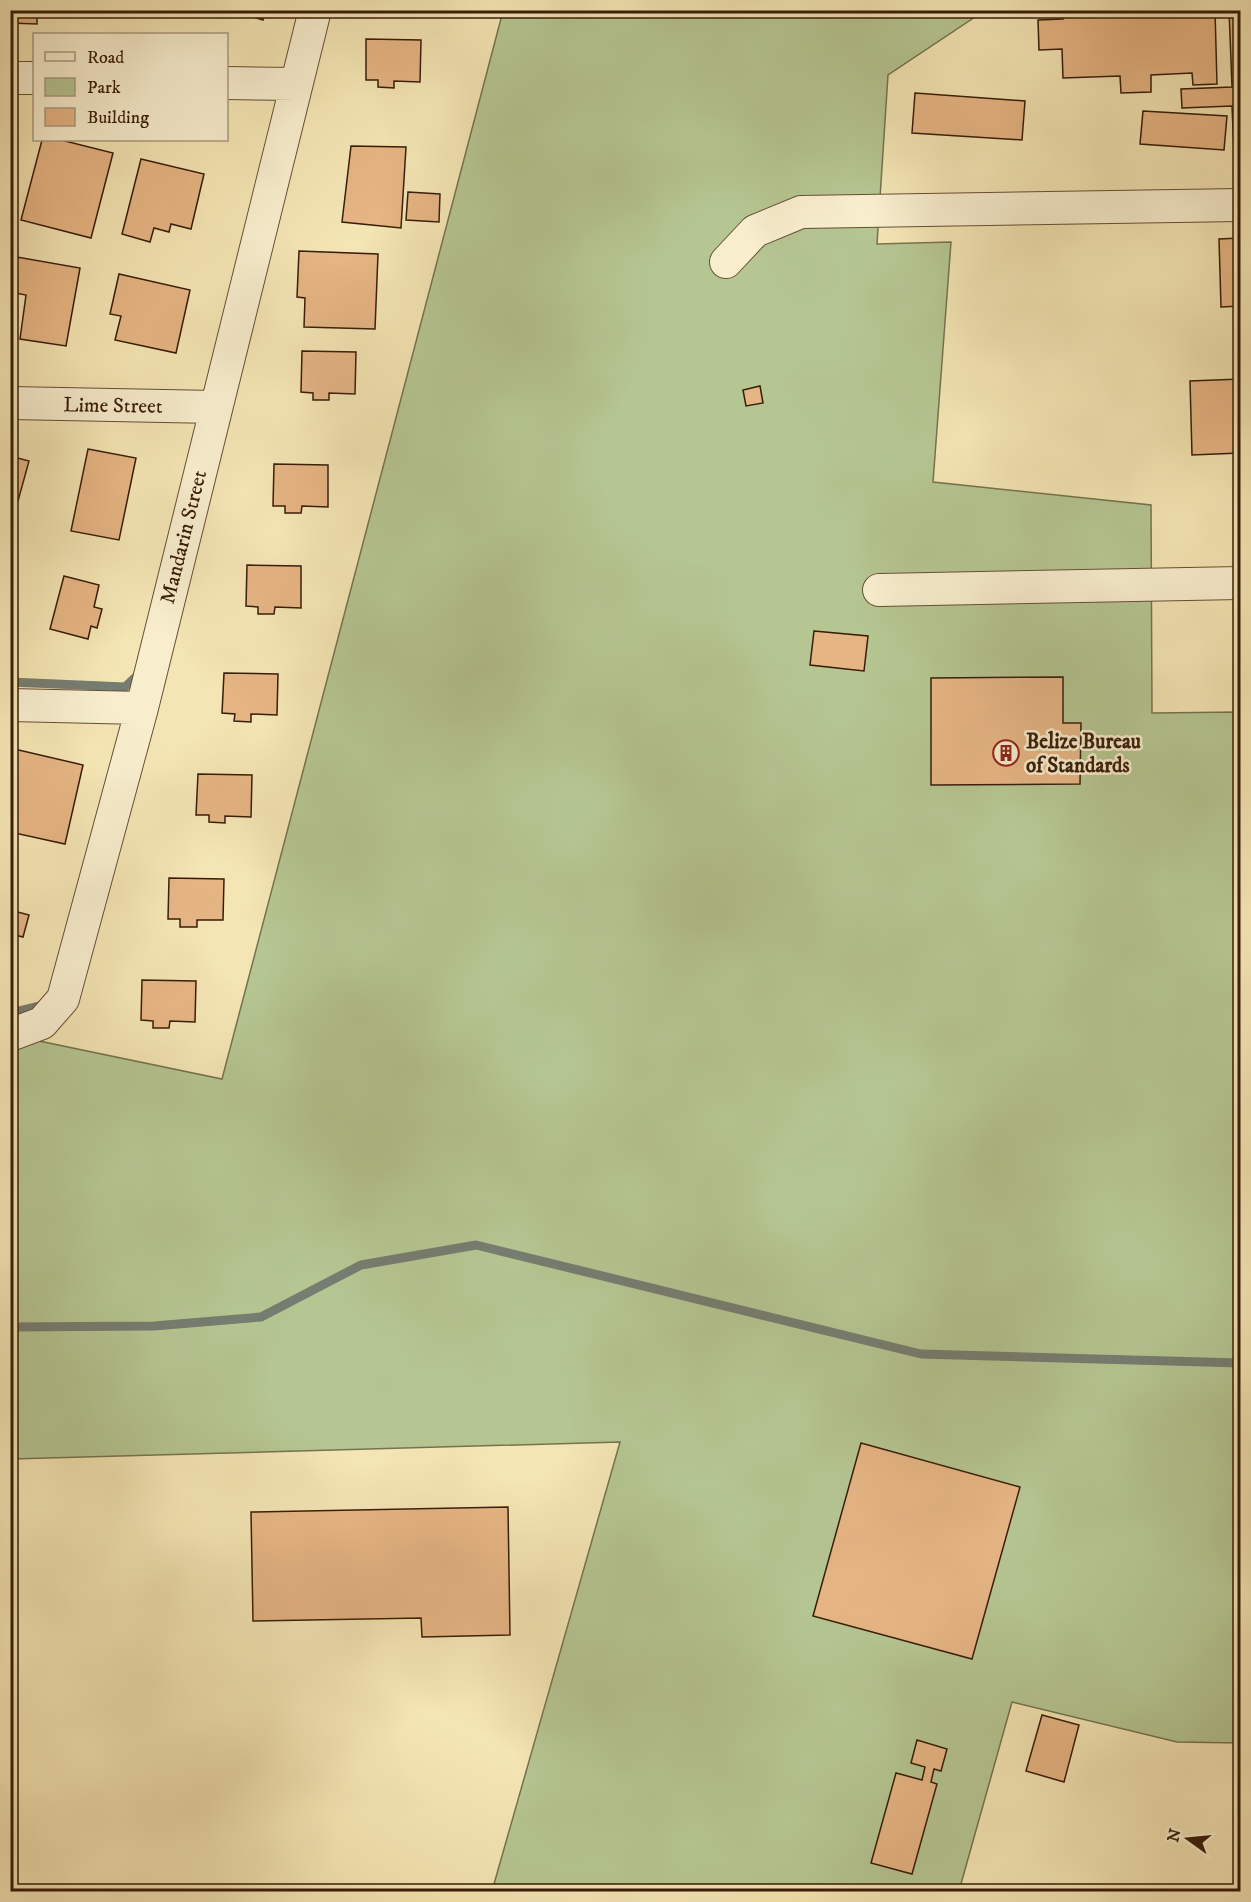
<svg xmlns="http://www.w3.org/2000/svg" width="1251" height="1902" font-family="'IM FELL DW Pica',serif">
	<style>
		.green { fill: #b5c692; stroke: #76724e; stroke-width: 1.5 }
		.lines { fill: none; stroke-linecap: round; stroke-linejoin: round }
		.stream { stroke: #767d71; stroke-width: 9 }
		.building { fill: #e6b584; stroke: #381d09; stroke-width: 1.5 }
		.minor-casing { stroke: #674f34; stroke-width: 34 }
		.minor { stroke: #f8eece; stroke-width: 32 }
		.labels { text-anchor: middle; stroke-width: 5; stroke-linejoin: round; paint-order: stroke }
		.street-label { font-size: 21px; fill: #381d09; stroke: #f8eece }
		.poi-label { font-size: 21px; font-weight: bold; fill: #381d09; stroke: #f8eece; text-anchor: start }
	</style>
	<rect width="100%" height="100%" fill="#f4e5b4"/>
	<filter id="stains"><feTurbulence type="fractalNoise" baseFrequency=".00333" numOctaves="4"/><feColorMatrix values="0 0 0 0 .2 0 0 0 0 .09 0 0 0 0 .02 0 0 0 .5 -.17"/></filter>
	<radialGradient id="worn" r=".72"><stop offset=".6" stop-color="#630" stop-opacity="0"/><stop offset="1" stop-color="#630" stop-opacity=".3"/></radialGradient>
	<path class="green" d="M 503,11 L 984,11 L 888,75 L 877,244 L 951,242 L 933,482 L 1151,505 L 1152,713 L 1240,712 L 1240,1743 L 1177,1742 L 1012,1702 L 959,1891 L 492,1891 L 620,1442 L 11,1459 L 10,1035 L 222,1079 Z"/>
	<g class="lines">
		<path class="stream" d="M 10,682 L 125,687 L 140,673
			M 10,1013 L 39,1006
			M 10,1327 L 154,1326 L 261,1317 L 361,1265 L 476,1245 L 921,1354 L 1240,1363"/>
	</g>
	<path class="building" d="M 10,10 L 37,10 L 37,24 L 10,23 Z
		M 230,10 L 266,10 L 263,20 Z
		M 1063,10 L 1215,10 L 1217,84 L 1193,85 L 1192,73 L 1151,75 L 1151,92 L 1121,93 L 1120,76 L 1063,78 L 1062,49 L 1039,50 L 1038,20 L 1063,19 Z
		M 1229,10 L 1240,10 L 1240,175 L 1235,175 L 1232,106 L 1182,108 L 1181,89 L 1232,87 Z
		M 366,39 L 421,40 L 420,82 L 394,81 L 394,88 L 378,87 L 378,80 L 366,80 Z
		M 915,93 L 1025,101 L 1022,140 L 912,133 Z
		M 1143,111 L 1227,116 L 1224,150 L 1140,144 Z
		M 42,140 L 61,140 L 113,153 L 91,238 L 21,220 Z
		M 351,146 L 406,147 L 401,228 L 342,222 Z
		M 141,159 L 204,174 L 191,229 L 171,224 L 169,232 L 154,228 L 150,242 L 122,234 Z
		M 408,192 L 440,194 L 439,222 L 406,220 Z
		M 1240,238 L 1240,306 L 1221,307 L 1219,239 Z
		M 299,251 L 378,254 L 375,329 L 304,327 L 305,298 L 297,297 Z
		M 11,256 L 80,268 L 66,346 L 20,339 L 26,295 L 10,292 Z
		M 119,274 L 190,290 L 176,353 L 115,340 L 121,316 L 110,314 Z
		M 302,351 L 356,352 L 355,394 L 329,393 L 329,400 L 313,400 L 313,393 L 301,392 Z
		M 1240,379 L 1240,453 L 1192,455 L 1190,381 Z
		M 760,386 L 763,403 L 746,406 L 743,390 Z
		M 88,449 L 136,458 L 119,540 L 71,531 Z
		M 10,456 L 29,461 L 10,530 Z
		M 274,464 L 328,465 L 328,507 L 302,506 L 301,513 L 285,513 L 285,506 L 273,506 Z
		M 247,565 L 301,566 L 301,608 L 275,607 L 274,614 L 258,614 L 258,607 L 246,606 Z
		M 64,576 L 99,585 L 94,607 L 102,609 L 97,628 L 91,626 L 88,639 L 50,629 Z
		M 814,631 L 868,636 L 864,671 L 810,665 Z
		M 224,673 L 278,674 L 277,715 L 251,714 L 251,722 L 234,721 L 235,714 L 222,713 Z
		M 1063,677 L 1063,723 L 1081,723 L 1080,784 L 931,785 L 931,678 Z
		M 10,748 L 83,765 L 65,844 L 10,832 Z
		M 198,774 L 252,775 L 251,817 L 225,816 L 225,823 L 209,822 L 209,815 L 196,815 Z
		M 169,878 L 224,879 L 223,920 L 197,920 L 197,927 L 180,927 L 180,919 L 168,919 Z
		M 10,910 L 29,915 L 23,937 L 15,935 L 10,954 Z
		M 142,980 L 196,981 L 195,1022 L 170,1021 L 169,1028 L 153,1028 L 153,1021 L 141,1020 Z
		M 861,1443 L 1020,1487 L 972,1659 L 813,1616 Z
		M 508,1507 L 510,1635 L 422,1637 L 421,1618 L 253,1621 L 251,1512 Z
		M 1042,1715 L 1079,1725 L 1064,1782 L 1026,1771 Z
		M 917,1740 L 947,1749 L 941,1771 L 934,1769 L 931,1782 L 937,1784 L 912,1874 L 871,1863 L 896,1773 L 922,1780 L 925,1767 L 911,1763 Z"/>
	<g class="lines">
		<g class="minor-casing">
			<path id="minor" d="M 10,78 L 34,78
				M 226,83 L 296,84
				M 726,262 L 755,231 L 801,212 L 1240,205
				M 10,403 L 215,407
				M 879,590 L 1240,583
				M 10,705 L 142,708
				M 10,1035 L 42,1023 L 63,999 L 142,708 L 315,10"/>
		</g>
		<use href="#minor" class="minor"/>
	</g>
	<defs>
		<g id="building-ring" transform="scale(1.35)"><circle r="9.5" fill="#f8eece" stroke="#8f2418" stroke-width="1.5"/><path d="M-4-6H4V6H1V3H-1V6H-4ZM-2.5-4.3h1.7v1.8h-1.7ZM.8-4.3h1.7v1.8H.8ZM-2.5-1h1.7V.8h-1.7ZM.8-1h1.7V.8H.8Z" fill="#8f2418"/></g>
	</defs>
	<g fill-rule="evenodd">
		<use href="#building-ring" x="1006" y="753"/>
	</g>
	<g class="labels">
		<g class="street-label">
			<text transform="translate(113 405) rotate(1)" y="7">Lime Street</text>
			<text transform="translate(183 537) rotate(-76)" y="7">Mandarin Street</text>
		</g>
		<g class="poi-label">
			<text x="1026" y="748">Belize Bureau<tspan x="1026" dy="24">of Standards</tspan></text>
		</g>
	</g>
	<rect width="1251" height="1902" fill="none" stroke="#f4e5b4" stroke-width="36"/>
	<rect x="12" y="12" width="1227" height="1878" fill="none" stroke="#381d09" stroke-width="3"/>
	<rect x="18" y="18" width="1215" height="1866" fill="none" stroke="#381d09" stroke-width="1.5"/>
	<rect x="33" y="33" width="195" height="108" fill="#f8eece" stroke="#ab9a7f" stroke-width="1.5"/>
	<rect x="45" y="52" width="30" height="9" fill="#f8eece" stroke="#ab9a7f" stroke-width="1.5"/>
	<text x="87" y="63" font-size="18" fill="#381d09">Road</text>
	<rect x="45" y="78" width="30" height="18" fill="#b5c692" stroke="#ab9a7f" stroke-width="1.5"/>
	<text x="87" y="93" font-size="18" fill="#381d09">Park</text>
	<rect x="45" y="108" width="30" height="18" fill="#e6b584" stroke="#ab9a7f" stroke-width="1.5"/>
	<text x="87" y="123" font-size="18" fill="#381d09">Building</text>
	<g transform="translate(1188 1839) rotate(285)" stroke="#f8eece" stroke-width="4.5" paint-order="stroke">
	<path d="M0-4.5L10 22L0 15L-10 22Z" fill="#381d09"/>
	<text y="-9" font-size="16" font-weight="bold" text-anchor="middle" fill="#381d09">N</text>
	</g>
	<rect width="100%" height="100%" filter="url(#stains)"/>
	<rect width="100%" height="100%" fill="url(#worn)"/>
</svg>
